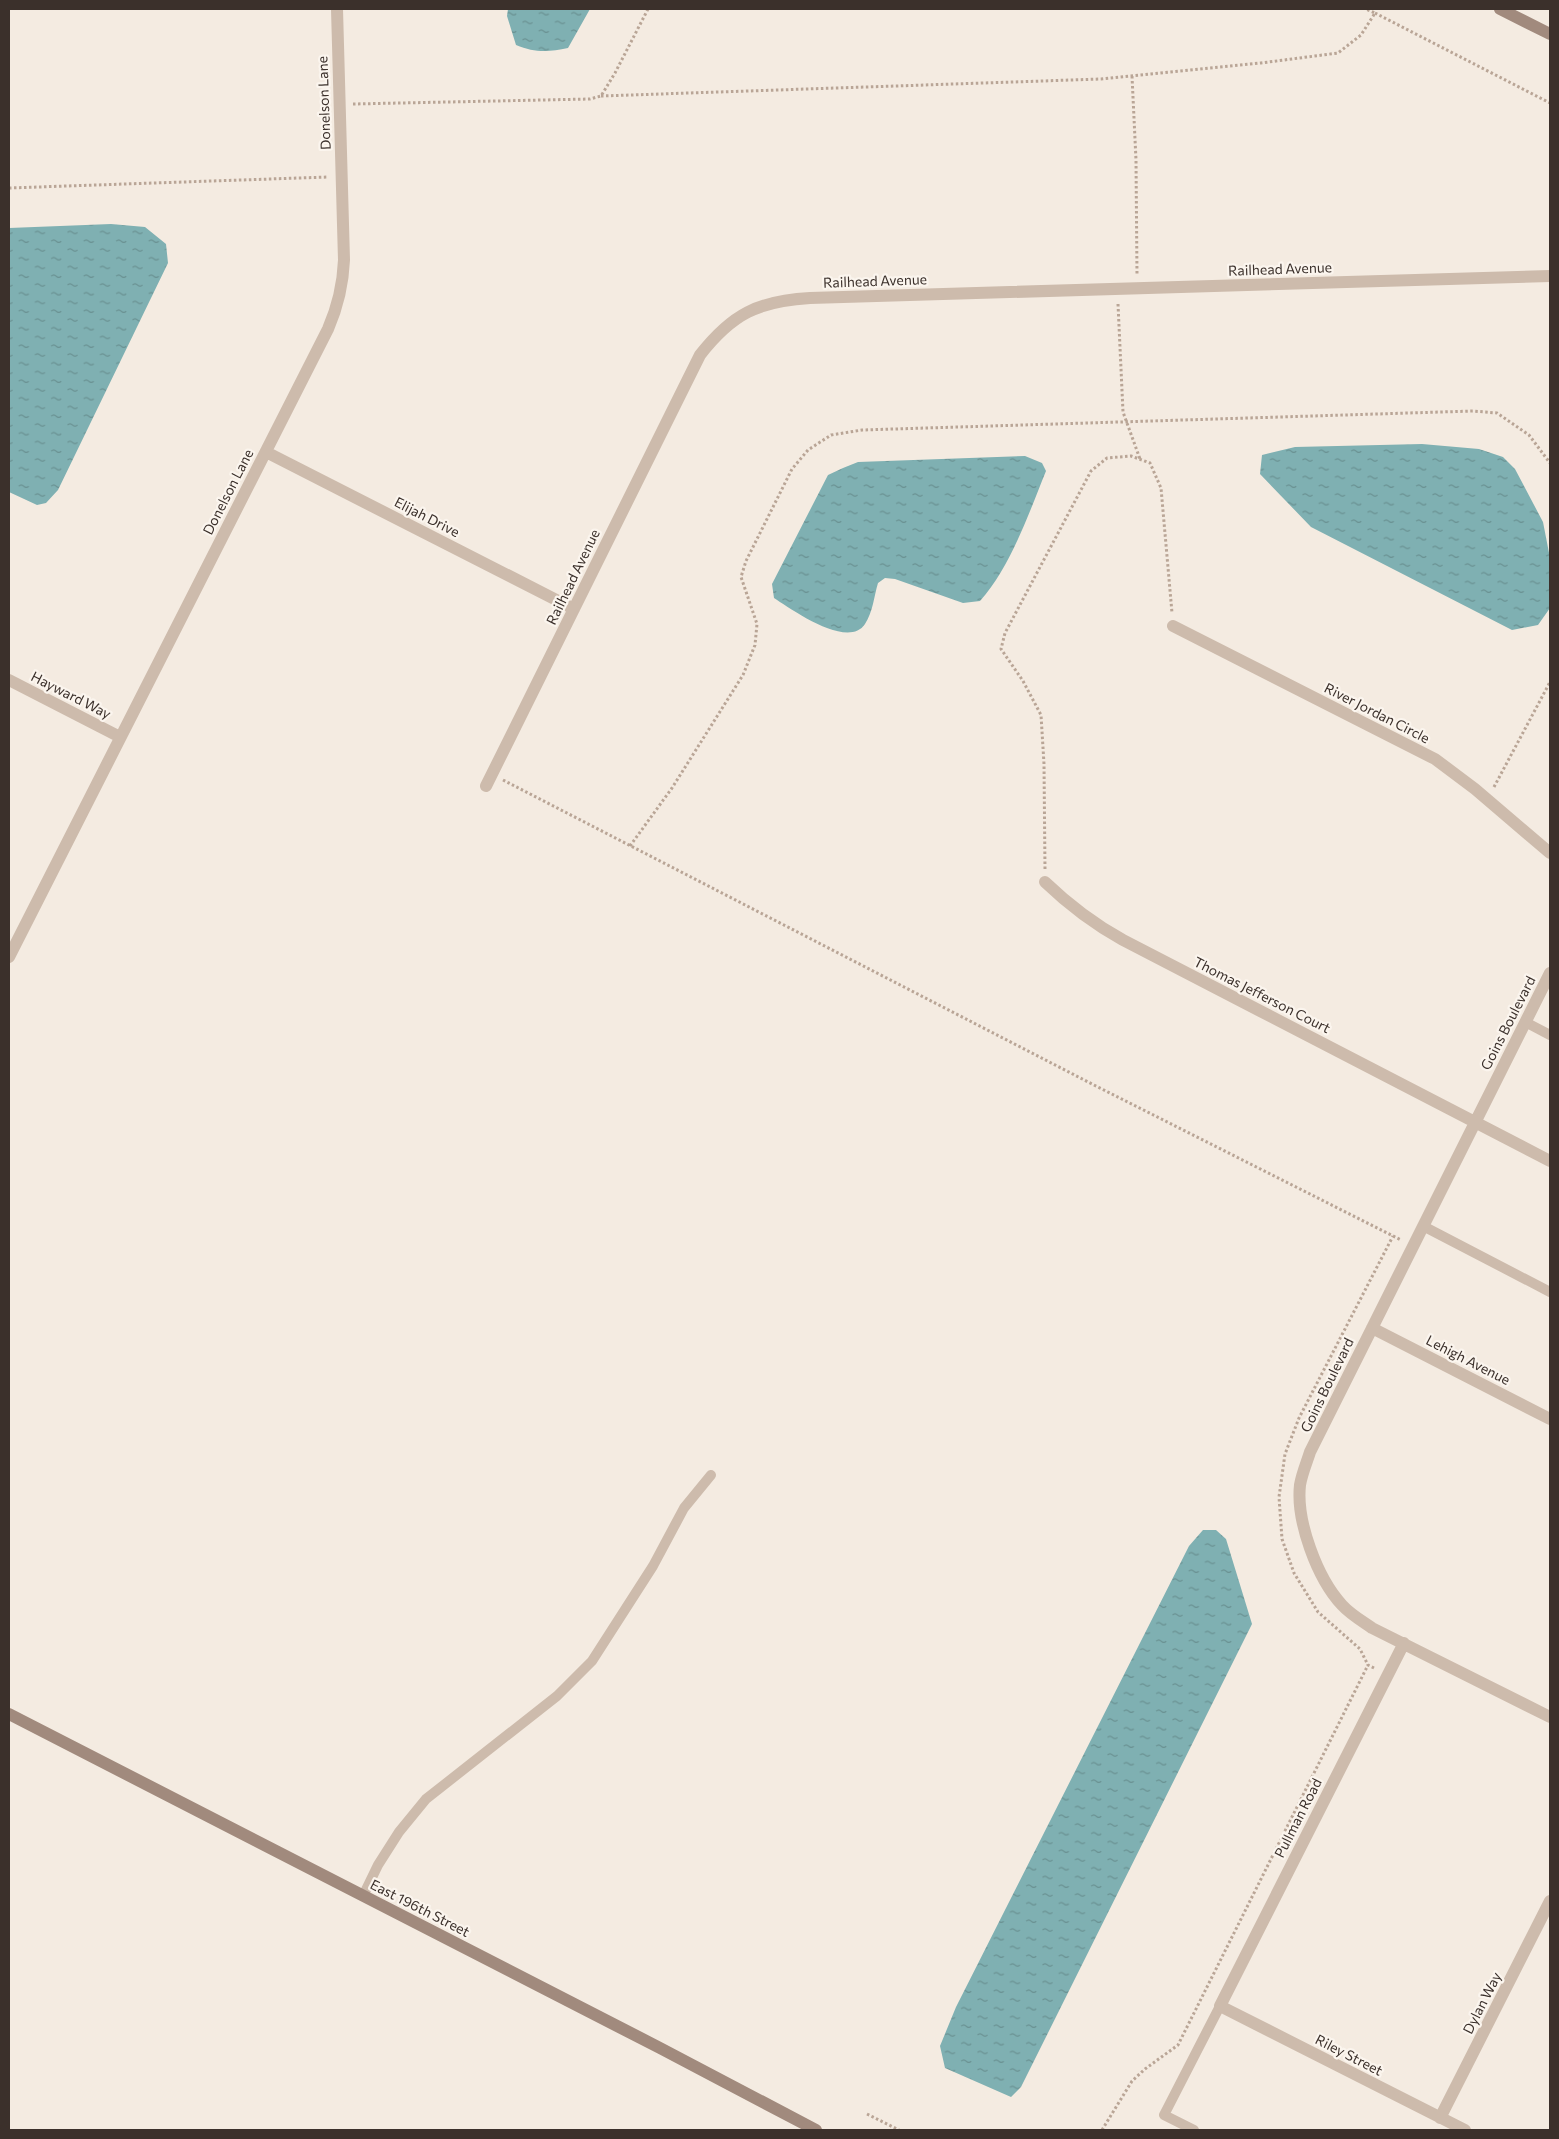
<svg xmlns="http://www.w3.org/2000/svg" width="1559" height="2139" font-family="Commissioner,sans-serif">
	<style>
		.water { fill: url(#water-ripples) }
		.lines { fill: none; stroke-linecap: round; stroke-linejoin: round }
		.path { stroke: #b9a596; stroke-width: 3; stroke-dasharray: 2.5 2.5; stroke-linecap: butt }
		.lane { stroke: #cdbbac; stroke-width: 10 }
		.street { stroke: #cdbbac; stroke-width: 12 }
		.secondary { stroke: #a18a7d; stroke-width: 12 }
		.labels { text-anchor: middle; stroke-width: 4.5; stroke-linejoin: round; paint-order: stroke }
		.street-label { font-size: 14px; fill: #3b302b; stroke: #fbf5ee }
	</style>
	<defs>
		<pattern id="water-ripples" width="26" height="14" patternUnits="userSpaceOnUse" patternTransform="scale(1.25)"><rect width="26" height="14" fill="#7fb0b2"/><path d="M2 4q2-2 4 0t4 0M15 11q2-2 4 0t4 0" fill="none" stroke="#699091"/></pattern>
	</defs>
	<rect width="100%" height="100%" fill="#f4ebe1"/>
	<path class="water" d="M 508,9 L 590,9 L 568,48 C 549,52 535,53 516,45 L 507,16 Z
		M 111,224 L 145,227 L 166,244 L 168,263 L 58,490 L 46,503 L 37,505 L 9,492 L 9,228 Z
		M 1422,444 L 1479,449 L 1503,457 L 1515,469 L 1543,522 L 1550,558 L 1550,608 L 1538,625 L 1512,630 L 1311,527 L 1260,474 L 1262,455 L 1295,447 Z
		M 1025,456 L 1042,463 L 1046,471 C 1029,513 1010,568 980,601 L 963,603 L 895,579 L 885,578 L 878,583 C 874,596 873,612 865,624 C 848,650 791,609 774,598 L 772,584 L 828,475 L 843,468 L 858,462 Z
		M 1203,1530 L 1216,1530 L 1226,1539 L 1252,1624 L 1021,2087 L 1011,2097 L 945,2068 L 940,2046 L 956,2007 L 1189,1546 Z"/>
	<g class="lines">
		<path class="path" d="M 1375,13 L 1550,103
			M 1132,76 L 1136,160 L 1137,275
			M 601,96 L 1101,79 L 1261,63 L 1338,53 L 1361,35 L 1375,13 L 1366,9
			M 353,104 L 590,99 L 601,96 L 615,73 L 648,9
			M 9,188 L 328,177
			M 1118,304 L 1123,412 L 1140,459
			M 503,780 L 1092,1084 L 1401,1240
			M 1494,787 L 1550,682
			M 630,846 L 672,788 L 743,675 L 755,645 L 757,624 L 741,577 L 746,561 L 792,469 L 808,450 L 831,435 L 862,430 L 1473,411 L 1497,413 L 1529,435 L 1550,463
			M 1045,869 L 1044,764 L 1041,715 L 1023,681 L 1001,649 L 1005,633 L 1091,471 L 1107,458 L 1131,456 L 1150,463 L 1161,488 L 1172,613
			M 1374,1668 L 1368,1665 L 1360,1649 L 1318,1612 L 1294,1573 L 1282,1539 L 1279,1497 L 1285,1454 L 1299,1418 L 1393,1236
			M 867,2114 L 899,2130
			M 1102,2130 L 1132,2081 L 1145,2069 L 1178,2045 L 1368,1665"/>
		<path class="lane" d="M 1525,1022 L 1550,1035
			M 1423,1226 L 1550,1292
			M 363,1896 L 378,1865 L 399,1832 L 426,1799 L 557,1696 L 592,1661 L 653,1566 L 684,1508 L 711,1475
			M 1194,2130 L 1164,2115 L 1220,2006"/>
		<path class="street" d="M 266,452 L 574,609
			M 1173,626 L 1435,759 L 1475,789 L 1550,853
			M 9,680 L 120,737
			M 486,786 L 700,355 C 732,314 758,301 810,298 L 1550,276
			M 1045,882 C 1070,906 1092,923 1123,940 L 1550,1161
			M 9,957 L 328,329 C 338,306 343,285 344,260 L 337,9
			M 1550,973 L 1310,1452 C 1307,1462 1302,1473 1300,1485 C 1296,1521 1317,1578 1342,1605 C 1350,1614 1362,1621 1372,1628 L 1550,1717
			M 1372,1328 L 1550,1419
			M 1404,1643 L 1220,2006 L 1465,2130
			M 1440,2118 L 1550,1901"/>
		<path class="secondary" d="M 1500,9 L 1550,34
			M 9,1714 L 660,2048 L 816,2130"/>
	</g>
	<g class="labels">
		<g class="street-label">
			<text transform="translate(324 103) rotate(-92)" y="5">Donelson Lane</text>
			<text transform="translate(1280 269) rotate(-2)" y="5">Railhead Avenue</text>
			<text transform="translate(875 281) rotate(-2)" y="5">Railhead Avenue</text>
			<text transform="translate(228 492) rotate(-63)" y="5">Donelson Lane</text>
			<text transform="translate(427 517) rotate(27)" y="5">Elijah Drive</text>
			<text transform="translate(573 577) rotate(-64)" y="5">Railhead Avenue</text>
			<text transform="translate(71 695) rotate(27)" y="5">Hayward Way</text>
			<text transform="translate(1377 713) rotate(27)" y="5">River Jordan Circle</text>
			<text transform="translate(1262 995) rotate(27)" y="5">Thomas Jefferson Court</text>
			<text transform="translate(1508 1023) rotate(-63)" y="5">Goins Boulevard</text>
			<text transform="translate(1468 1360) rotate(27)" y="5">Lehigh Avenue</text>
			<text transform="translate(1327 1385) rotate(-64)" y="5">Goins Boulevard</text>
			<text transform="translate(1298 1818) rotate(-63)" y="5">Pullman Road</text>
			<text transform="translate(420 1908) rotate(27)" y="5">East 196th Street</text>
			<text transform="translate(1482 2003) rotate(-63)" y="5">Dylan Way</text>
			<text transform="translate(1349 2055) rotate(27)" y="5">Riley Street</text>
		</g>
	</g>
	<rect width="1559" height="2139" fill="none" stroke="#3b302b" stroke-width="20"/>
</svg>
